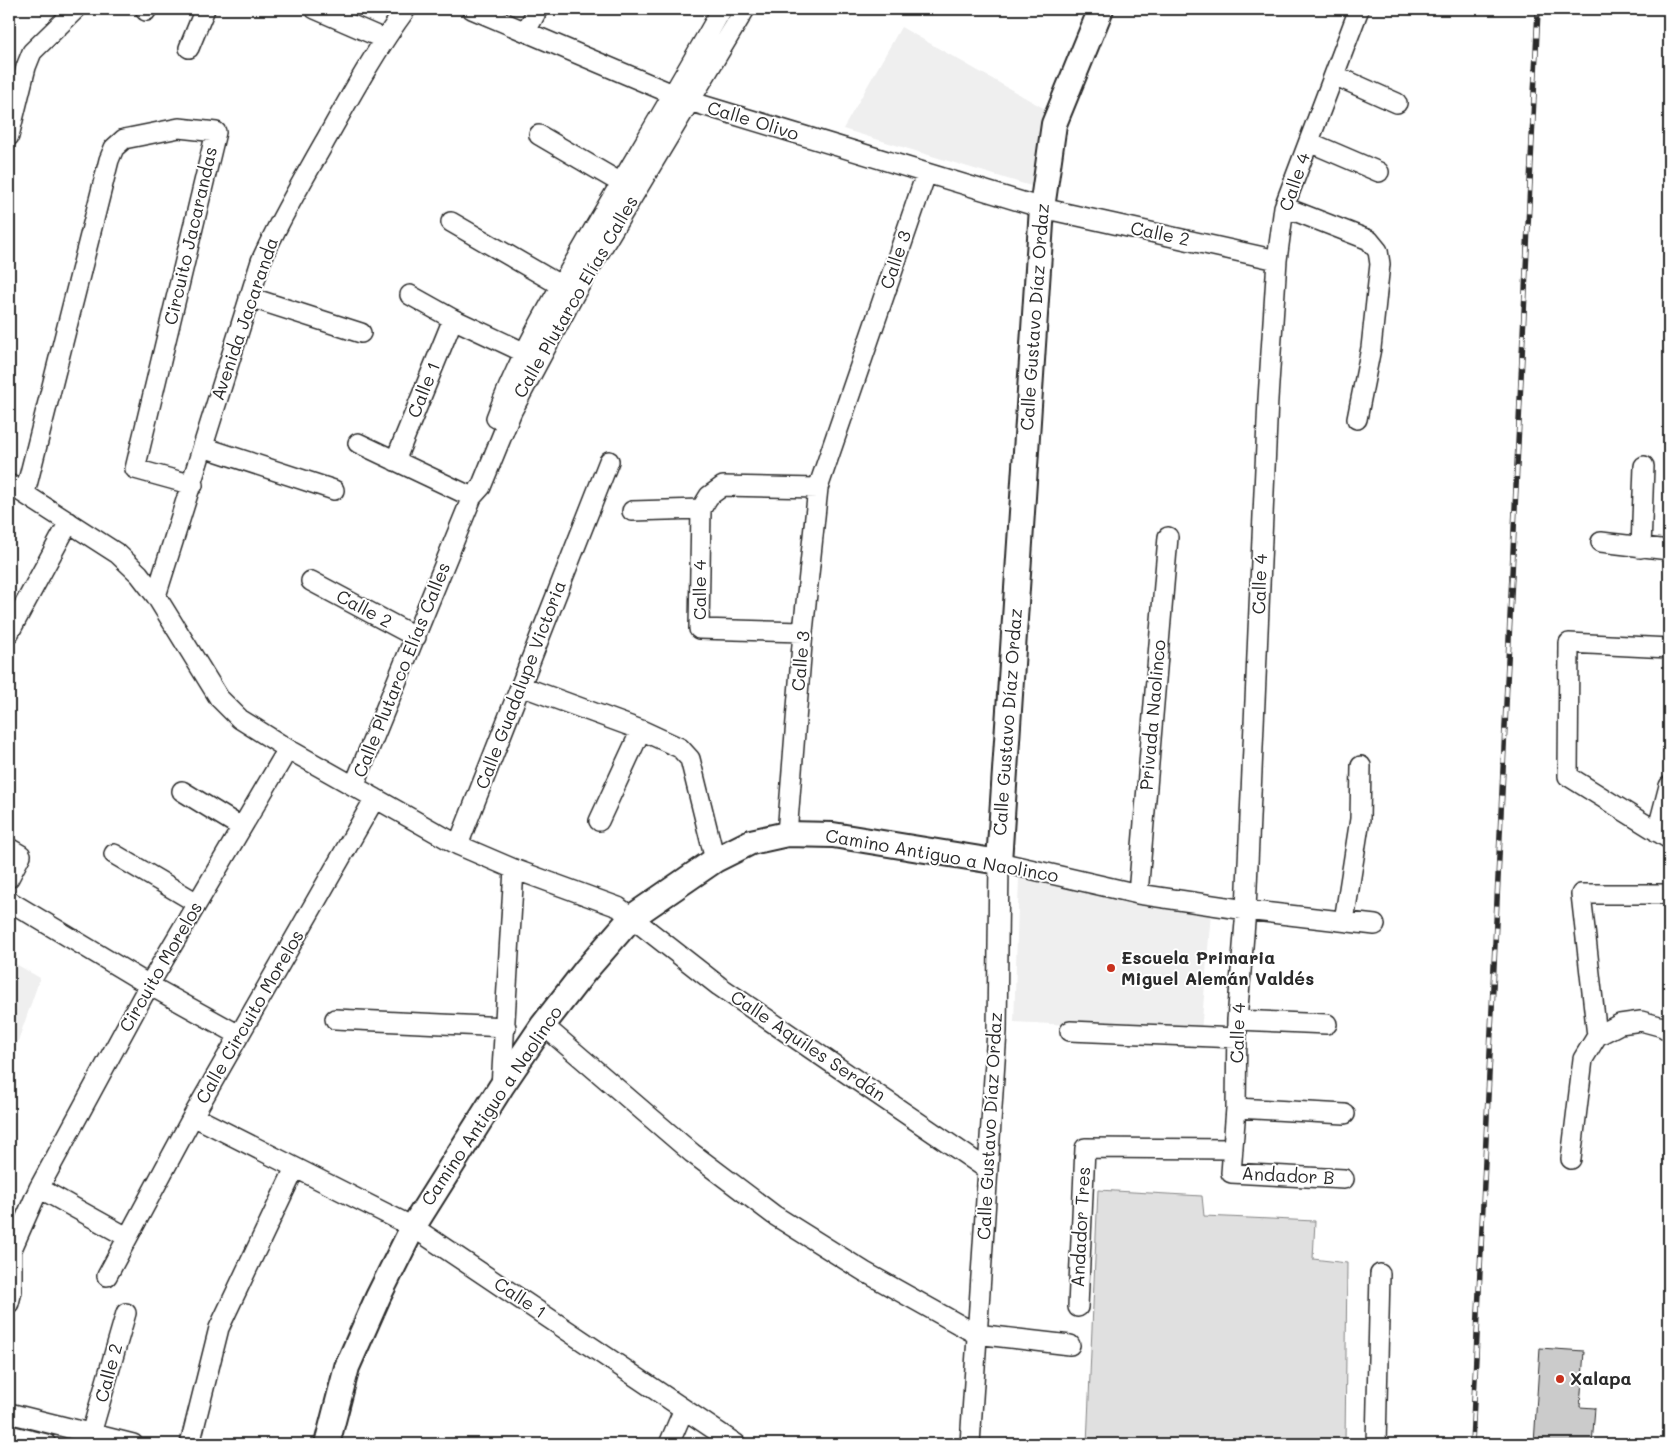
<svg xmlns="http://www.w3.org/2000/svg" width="1678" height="1453" font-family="Mali,sans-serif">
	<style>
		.built { fill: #efefef }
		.green { fill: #e0e0e0; stroke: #868686 }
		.building { fill: #cbcbcb; stroke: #2b2b2b }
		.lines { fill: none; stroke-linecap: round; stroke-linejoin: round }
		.minor-casing { stroke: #2b2b2b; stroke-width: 22 }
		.major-casing { stroke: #2b2b2b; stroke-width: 28 }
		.minor { stroke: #fff; stroke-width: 19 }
		.major { stroke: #fff; stroke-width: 24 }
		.rail-casing { stroke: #2b2b2b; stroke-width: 5.5 }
		.rail { stroke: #fff; stroke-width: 4; stroke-dasharray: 11; stroke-linecap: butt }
		.poi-dot { fill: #c8321e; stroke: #fff; stroke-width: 2 }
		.labels { text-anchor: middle; stroke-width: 4; stroke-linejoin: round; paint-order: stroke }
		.street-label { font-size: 18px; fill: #2b2b2b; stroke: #fff }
		.poi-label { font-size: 18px; font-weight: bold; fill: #2b2b2b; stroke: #fff; text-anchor: start }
	</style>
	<rect width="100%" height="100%" fill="#fff"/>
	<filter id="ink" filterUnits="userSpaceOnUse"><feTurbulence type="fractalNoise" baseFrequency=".02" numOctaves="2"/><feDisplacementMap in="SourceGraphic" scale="10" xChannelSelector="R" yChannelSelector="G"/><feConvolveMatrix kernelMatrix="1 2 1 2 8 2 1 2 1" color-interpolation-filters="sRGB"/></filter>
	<g filter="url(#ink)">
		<path class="built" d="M 901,27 L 1047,110 L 1031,186 L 843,129 Z
			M 1019,878 L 1211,913 L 1201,1032 L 1014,1022 Z
			M 9,960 L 40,978 L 9,1067 Z"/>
		<path class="green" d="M 1098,1190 L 1202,1196 L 1204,1216 L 1315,1221 L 1313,1259 L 1347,1263 L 1345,1444 L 1087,1444 Z"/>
		<path class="building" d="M 1540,1348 L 1584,1351 L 1580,1407 L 1595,1408 L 1592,1444 L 1534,1444 Z"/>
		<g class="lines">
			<g class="minor-casing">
				<path id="minor" d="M 315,9 L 384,39
					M 472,9 L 689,101 L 1042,208 L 1277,260
					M 146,11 L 147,9
					M 526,31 L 538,9
					M 189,48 L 205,9
					M 1334,75 L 1397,103
					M 539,135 L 621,183
					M 9,136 L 26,67 L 32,52 L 76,9
					M 1309,142 L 1379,172
					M 1284,207 L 1369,240 L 1378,251 L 1380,264 L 1371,348 L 1357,419
					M 451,222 L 572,292
					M 410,295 L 453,319 L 536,358
					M 249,297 L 361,333
					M 496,418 C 520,353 557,292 592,232 C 635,158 680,84 722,9
					M 358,443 L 472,497
					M 203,447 L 334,490
					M 395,461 L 453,319
					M 9,484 L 118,554 L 139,574 L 156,596 L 219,698 L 240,719 L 288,749 L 458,845 L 514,869 L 618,907 L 719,986 L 988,1170
					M 25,493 L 109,160 L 114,148 L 124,139 L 179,128 L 216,132 L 135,469 L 193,485
					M 701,509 L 699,629 L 803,632
					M 632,511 L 701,509 L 709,496 L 723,486 L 818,488
					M 1601,542 L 1669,550
					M 1641,548 L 1644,466
					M 311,581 L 416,637
					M 156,596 L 261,261 C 279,220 302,182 324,143 C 350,97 375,51 406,9
					M 9,633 L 69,522
					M 1669,648 L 1569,643 L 1568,776 L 1669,839
					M 521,686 L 641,730 L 680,748 L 690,759 L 715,860
					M 354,786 L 472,497 L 481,487 L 512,411 L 575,293 L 745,9
					M 182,791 L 241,827
					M 599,821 L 641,730
					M 1657,832 L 1669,786
					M 787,834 L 803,632 L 818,488 L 926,174
					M 458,845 L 609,461
					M 9,848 L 21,855 L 9,878
					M 114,854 L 197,903
					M 1138,894 L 1168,537
					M 9,901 L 149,985 L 239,1035
					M 1344,921 L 1360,819 L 1361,766
					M 335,1019 L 506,1027
					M 1237,1020 L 1327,1024
					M 543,1025 L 692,1153 L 774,1215 L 865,1272 L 976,1334 L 1070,1345
					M 1070,1031 L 1237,1038
					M 1597,1036 L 1581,894 L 1669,894
					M 501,1087 L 514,869
					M 1236,1108 L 1345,1114
					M 193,1116 L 413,1227 L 736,1444
					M 1571,1159 L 1583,1059 L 1597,1036 L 1620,1024 L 1641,1021 L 1663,1027 L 1669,1031
					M 1344,1179 L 1231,1173 L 1236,1108 L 1237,1020 L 1246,910 L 1268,399 L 1277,260 L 1284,207 L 1359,9
					M 39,1188 L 127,1237
					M 107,1276 L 193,1116 L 375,798
					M 9,1303 L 12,1291 L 12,1249 L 39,1188 L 149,985 L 288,749
					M 1078,1307 L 1085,1148 L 1233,1149
					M 9,1413 L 133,1444
					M 9,1435 L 46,1444
					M 88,1444 L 126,1313
					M 190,1444 L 219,1328 L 295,1168
					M 669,1444 L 684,1409
					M 970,1444 L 997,1031 L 999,862 L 1138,894 L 1246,910 L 1375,925
					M 1376,1444 L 1380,1274"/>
			</g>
			<g class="major-casing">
				<path id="major" d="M 327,1444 L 347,1367 L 378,1297 L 413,1227 L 501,1087 L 543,1025 L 585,971 L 632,917 L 715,860 L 751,842 L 787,834 L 833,835 L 999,862 L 1042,208 L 1054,124 L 1101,9"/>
			</g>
			<use href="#minor" class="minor"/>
			<use href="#major" class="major"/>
			<g class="rail-casing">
				<path id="rail" d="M 1472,1444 L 1538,9"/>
			</g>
			<use href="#rail" class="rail"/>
		</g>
	</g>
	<g class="poi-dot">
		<circle cx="1111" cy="968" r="5"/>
		<circle cx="1560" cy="1379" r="5"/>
	</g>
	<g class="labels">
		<g class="street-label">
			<text transform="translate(753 121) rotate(17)" y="6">Calle Olivo</text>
			<text transform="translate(1295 182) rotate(-71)" y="6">Calle 4</text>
			<text transform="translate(1160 234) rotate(12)" y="6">Calle 2</text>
			<text transform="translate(191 236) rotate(-77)" y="6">Circuito Jacarandas</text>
			<text transform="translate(896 260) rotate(-71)" y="6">Calle 3</text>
			<text transform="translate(576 297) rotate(-60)" y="6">Calle Plutarco Elías Calles</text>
			<text transform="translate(1035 317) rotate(-86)" y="6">Calle Gustavo Díaz Ordaz</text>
			<text transform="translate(245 319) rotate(-71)" y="6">Avenida Jacaranda</text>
			<text transform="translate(424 390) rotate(-68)" y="6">Calle 1</text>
			<text transform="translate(1260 584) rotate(-88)" y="6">Calle 4</text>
			<text transform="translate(700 590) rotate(-90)" y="6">Calle 4</text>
			<text transform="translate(364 609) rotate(28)" y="6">Calle 2</text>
			<text transform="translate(801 661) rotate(-85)" y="6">Calle 3</text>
			<text transform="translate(402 670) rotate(-68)" y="6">Calle Plutarco Elías Calles</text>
			<text transform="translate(521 685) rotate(-69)" y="6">Calle Guadalupe Victoria</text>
			<text transform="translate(1153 715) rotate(-85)" y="6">Privada Naolinco</text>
			<text transform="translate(1008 722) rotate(-86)" y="6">Calle Gustavo Díaz Ordaz</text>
			<text transform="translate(942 856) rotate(10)" y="6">Camino Antiguo a Naolinco</text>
			<text transform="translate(161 967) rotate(-60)" y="6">Circuito Morelos</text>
			<text transform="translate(250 1017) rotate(-60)" y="6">Calle Circuito Morelos</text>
			<text transform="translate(1238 1033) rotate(-88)" y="6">Calle 4</text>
			<text transform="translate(808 1046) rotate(34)" y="6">Calle Aquiles Serdán</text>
			<text transform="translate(492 1106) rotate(-56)" y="6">Camino Antiguo a Naolinco</text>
			<text transform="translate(990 1126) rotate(-87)" y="6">Calle Gustavo Díaz Ordaz</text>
			<text transform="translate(1288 1176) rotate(3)" y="6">Andador B</text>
			<text transform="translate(1081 1227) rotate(-87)" y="6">Andador Tres</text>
			<text transform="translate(520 1298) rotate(34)" y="6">Calle 1</text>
			<text transform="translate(109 1373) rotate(-75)" y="6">Calle 2</text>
		</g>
		<g class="poi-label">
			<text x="1121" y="964">Escuela Primaria<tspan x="1121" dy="21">Miguel Alemán Valdés</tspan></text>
			<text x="1570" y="1385">Xalapa</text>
		</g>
	</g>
	<rect width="1678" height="1453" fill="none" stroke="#fff" stroke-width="30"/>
	<rect x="15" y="15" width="1648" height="1423" fill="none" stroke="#2b2b2b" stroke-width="2" filter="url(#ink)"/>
</svg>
